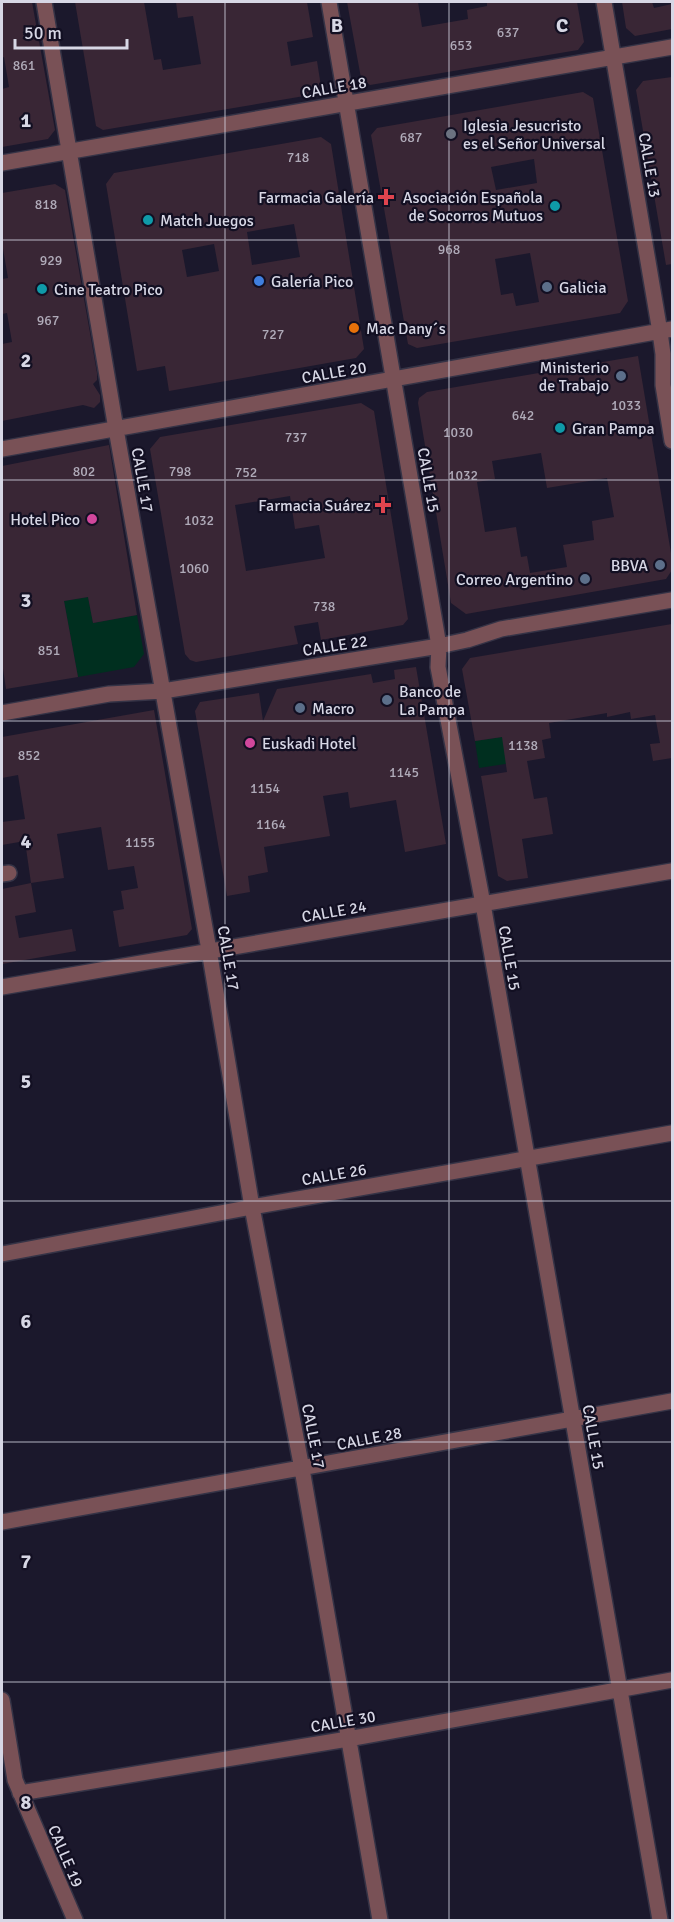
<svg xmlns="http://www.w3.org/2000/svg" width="674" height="1922" font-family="Signika,sans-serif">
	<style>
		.green { fill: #002f1f }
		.building { fill: #392635; fill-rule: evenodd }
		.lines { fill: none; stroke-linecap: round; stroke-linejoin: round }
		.minor-casing { stroke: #353346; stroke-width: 18 }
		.minor { stroke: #795156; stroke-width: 15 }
		.grid { fill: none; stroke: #d7d7e5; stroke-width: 1.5; stroke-opacity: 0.55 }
		.worship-dot { fill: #6b7280; stroke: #120f22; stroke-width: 2 }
		.health-dot { fill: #e0444e; stroke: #120f22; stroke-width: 2 }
		.culture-dot { fill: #0f9aa8; stroke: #120f22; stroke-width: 2 }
		.shop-dot { fill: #3f7fe0; stroke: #120f22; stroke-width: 2 }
		.service-dot { fill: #5c6f8a; stroke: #120f22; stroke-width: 2 }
		.food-dot { fill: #e8710a; stroke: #120f22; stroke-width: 2 }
		.hotel-dot { fill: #d1479c; stroke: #120f22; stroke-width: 2 }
		.labels { text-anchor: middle; stroke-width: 4.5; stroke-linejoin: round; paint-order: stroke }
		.number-label { font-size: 14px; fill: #b0abb9 }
		.street-label { font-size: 16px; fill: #d7d7e5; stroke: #120f22 }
		.poi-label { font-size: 16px; fill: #d7d7e5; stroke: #120f22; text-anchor: start }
		.grid-label { font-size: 20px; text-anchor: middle; font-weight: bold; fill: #d7d7e5; stroke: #120f22; stroke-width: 4.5; stroke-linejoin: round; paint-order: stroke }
	</style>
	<rect width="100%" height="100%" fill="#1b182c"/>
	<path class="green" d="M 88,597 L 93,623 L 137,615 L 144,654 L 134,667 L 78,677 L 64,601 Z
		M 502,737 L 512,763 L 479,768 L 475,741 Z"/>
	<path class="building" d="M 2,2 L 32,2 L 55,130 L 48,139 L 2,147 L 2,89 L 9,87 L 4,57 L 2,58 Z
		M 75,2 L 144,2 L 154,60 L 161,59 L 163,70 L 201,64 L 193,16 L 178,18 L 176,2 L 307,2 L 313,37 L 287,42 L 291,66 L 317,61 L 322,93 L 103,130 L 96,126 Z
		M 347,2 L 418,2 L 422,27 L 468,19 L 467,10 L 487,6 L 487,2 L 577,2 L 584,42 L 578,50 L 370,85 L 361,78 Z
		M 622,2 L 652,2 L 654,8 L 672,4 L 672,29 L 635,36 L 626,28 Z
		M 672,77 L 672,264 L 666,265 L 636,90 L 643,81 Z
		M 583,92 L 593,98 L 628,301 L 620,313 L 417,348 L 408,344 L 371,135 L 377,128 ZM 534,159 L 537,183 L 496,190 L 491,167 ZM 530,253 L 539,302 L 516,306 L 513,293 L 501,295 L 495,259 Z
		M 321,137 L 331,144 L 364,349 L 356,358 L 169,391 L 165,366 L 137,371 L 106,184 L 114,173 ZM 294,224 L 300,257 L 252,265 L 247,232 ZM 214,244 L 219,271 L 187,277 L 182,250 Z
		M 55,184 L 65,190 L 97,373 L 97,380 L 93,384 L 100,395 L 100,402 L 94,408 L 83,405 L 2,421 L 2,344 L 12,342 L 7,313 L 2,314 L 2,279 L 8,278 L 2,243 L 2,193 Z
		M 638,356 L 672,559 L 672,570 L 666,579 L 466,614 L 451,603 L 418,403 L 419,398 L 427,392 ZM 541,453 L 547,488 L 607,478 L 614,517 L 592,521 L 594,540 L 563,545 L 567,567 L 530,573 L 527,556 L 521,557 L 516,527 L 485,532 L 477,482 L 495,479 L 492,461 Z
		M 361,403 L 374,411 L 408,619 L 403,625 L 321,640 L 318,622 L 294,626 L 298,644 L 196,662 L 190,660 L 185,654 L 150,449 L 160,437 ZM 290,496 L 295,529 L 319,525 L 325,558 L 246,571 L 235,505 Z
		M 109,445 L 137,615 L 93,623 L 88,597 L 64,601 L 78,677 L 6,689 L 2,662 L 2,466 Z
		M 672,624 L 672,758 L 653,761 L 650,744 L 660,743 L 655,715 L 631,719 L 630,712 L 607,717 L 607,713 L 549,723 L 551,738 L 542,740 L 545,758 L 527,761 L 534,799 L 547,797 L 553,834 L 522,839 L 528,878 L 507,881 L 498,876 L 481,776 L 507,772 L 502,737 L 475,741 L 462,669 L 470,658 Z
		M 416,667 L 446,844 L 405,852 L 396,800 L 350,808 L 348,792 L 323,796 L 330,836 L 264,847 L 268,872 L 248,876 L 250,892 L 227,896 L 195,711 L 200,702 L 259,693 L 263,721 L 277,689 L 371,674 L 373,683 L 395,679 L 394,670 Z
		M 154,710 L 192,929 L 187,935 L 119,947 L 113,911 L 124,909 L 121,891 L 138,888 L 134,866 L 108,870 L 101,827 L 57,834 L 64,878 L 31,883 L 25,841 L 2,845 L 2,822 L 25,819 L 18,775 L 2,778 L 2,737 Z
		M 31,883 L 36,912 L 15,916 L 19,938 L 72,929 L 76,951 L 2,964 L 2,889 Z"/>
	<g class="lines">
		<g class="minor-casing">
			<path id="minor" d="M 44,2 L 116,429 L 209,950 L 252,1207 L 302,1469 L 380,1920
				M 329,2 L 439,646 L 438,667 L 483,904 L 660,1920
				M 604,2 L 660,332 L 663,354 L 663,385 L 672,441
				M 2,163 L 672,47
				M 2,449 L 672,329
				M 2,713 L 109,694 L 163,691 L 439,646 L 467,640 L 501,629 L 672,600
				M 2,874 L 9,873
				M 2,987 L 672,871
				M 2,1254 L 252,1207 L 672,1133
				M 2,1522 L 672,1401
				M 2,1700 L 15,1780 L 75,1920
				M 20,1793 L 348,1739 L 672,1680"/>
		</g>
		<use href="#minor" class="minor"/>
	</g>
	<path class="grid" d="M 225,2 L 225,1920M 449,2 L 449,1920M 2,240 L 672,240M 2,480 L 672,480M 2,721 L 672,721M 2,961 L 672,961M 2,1201 L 672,1201M 2,1442 L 672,1442M 2,1682 L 672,1682"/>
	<circle class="worship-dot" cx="451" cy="134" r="6"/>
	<g class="health-dot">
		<path d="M383 188h6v6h6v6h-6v6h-6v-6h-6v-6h6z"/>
		<path d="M380 496h6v6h6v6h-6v6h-6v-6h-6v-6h6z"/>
	</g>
	<g class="culture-dot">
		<circle cx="555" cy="206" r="6"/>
		<circle cx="148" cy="220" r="6"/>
		<circle cx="42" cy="289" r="6"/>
		<circle cx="560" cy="428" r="6"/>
	</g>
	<circle class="shop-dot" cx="259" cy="281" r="6"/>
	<g class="service-dot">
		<circle cx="547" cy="287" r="6"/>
		<circle cx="621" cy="376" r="6"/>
		<circle cx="660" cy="565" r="6"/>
		<circle cx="585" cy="579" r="6"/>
		<circle cx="387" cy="700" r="6"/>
		<circle cx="300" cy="708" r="6"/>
	</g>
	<circle class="food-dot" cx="354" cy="328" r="6"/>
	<g class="hotel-dot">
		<circle cx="92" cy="519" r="6"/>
		<circle cx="250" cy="743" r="6"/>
	</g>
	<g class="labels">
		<g class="number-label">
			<text x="508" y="37">637</text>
			<text x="461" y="50">653</text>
			<text x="24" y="70">861</text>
			<text x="411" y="142">687</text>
			<text x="298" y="162">718</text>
			<text x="46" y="209">818</text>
			<text x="449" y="254">968</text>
			<text x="51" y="265">929</text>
			<text x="48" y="325">967</text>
			<text x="273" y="339">727</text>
			<text x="626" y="410">1033</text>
			<text x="523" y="420">642</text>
			<text x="458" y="437">1030</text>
			<text x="296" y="442">737</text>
			<text x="84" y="476">802</text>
			<text x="180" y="476">798</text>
			<text x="246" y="477">752</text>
			<text x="463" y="480">1032</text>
			<text x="199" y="525">1032</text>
			<text x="194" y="573">1060</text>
			<text x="324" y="611">738</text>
			<text x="49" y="655">851</text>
			<text x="523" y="750">1138</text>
			<text x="29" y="760">852</text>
			<text x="404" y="777">1145</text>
			<text x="265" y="793">1154</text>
			<text x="271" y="829">1164</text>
			<text x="140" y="847">1155</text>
		</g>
		<g class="street-label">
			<text transform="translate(334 87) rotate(-10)" y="6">CALLE 18</text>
			<text transform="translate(650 165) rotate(80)" y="6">CALLE 13</text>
			<text transform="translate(334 372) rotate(-10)" y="6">CALLE 20</text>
			<text transform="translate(143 480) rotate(80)" y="6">CALLE 17</text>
			<text transform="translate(429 480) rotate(80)" y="6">CALLE 15</text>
			<text transform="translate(335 645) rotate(-9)" y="6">CALLE 22</text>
			<text transform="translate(334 911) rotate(-10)" y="6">CALLE 24</text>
			<text transform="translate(229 958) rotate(80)" y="6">CALLE 17</text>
			<text transform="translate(510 958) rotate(80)" y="6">CALLE 15</text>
			<text transform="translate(334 1174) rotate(-10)" y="6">CALLE 26</text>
			<text transform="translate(314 1436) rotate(79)" y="6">CALLE 17</text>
			<text transform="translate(594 1437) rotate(80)" y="6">CALLE 15</text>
			<text transform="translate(369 1438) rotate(-11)" y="6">CALLE 28</text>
			<text transform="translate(343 1721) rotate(-10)" y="6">CALLE 30</text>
			<text transform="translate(66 1856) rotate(67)" y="6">CALLE 19</text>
		</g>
		<g class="poi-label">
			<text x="463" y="131">Iglesia Jesucristo<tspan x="463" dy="18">es el Señor Universal</tspan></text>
			<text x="374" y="203" text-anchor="end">Farmacia Galería</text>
			<text x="543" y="203" text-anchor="end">Asociación Española<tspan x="543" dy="18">de Socorros Mutuos</tspan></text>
			<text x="160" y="226">Match Juegos</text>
			<text x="271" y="287">Galería Pico</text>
			<text x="559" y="293">Galicia</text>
			<text x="54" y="295">Cine Teatro Pico</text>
			<text x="366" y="334">Mac Dany´s</text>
			<text x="609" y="373" text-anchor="end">Ministerio<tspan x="609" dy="18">de Trabajo</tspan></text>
			<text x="572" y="434">Gran Pampa</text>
			<text x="371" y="511" text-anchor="end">Farmacia Suárez</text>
			<text x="80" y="525" text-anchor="end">Hotel Pico</text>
			<text x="648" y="571" text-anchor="end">BBVA</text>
			<text x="573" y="585" text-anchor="end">Correo Argentino</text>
			<text x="399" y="697">Banco de<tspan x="399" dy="18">La Pampa</tspan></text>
			<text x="312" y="714">Macro</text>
			<text x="262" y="749">Euskadi Hotel</text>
		</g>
	</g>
	<g class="grid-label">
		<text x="337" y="32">B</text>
		<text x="562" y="32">C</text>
		<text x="26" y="127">1</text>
		<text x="26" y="367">2</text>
		<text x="26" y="607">3</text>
		<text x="26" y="848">4</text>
		<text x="26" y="1088">5</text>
		<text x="26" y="1328">6</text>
		<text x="26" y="1568">7</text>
		<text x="26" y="1809">8</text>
	</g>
	<rect width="674" height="1922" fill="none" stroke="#d7d7e5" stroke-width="6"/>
	<path d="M15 39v9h112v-9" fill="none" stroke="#d7d7e5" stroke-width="3"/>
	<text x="24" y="39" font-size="18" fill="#d7d7e5" stroke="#120f22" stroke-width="4.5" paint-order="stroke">50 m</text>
</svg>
